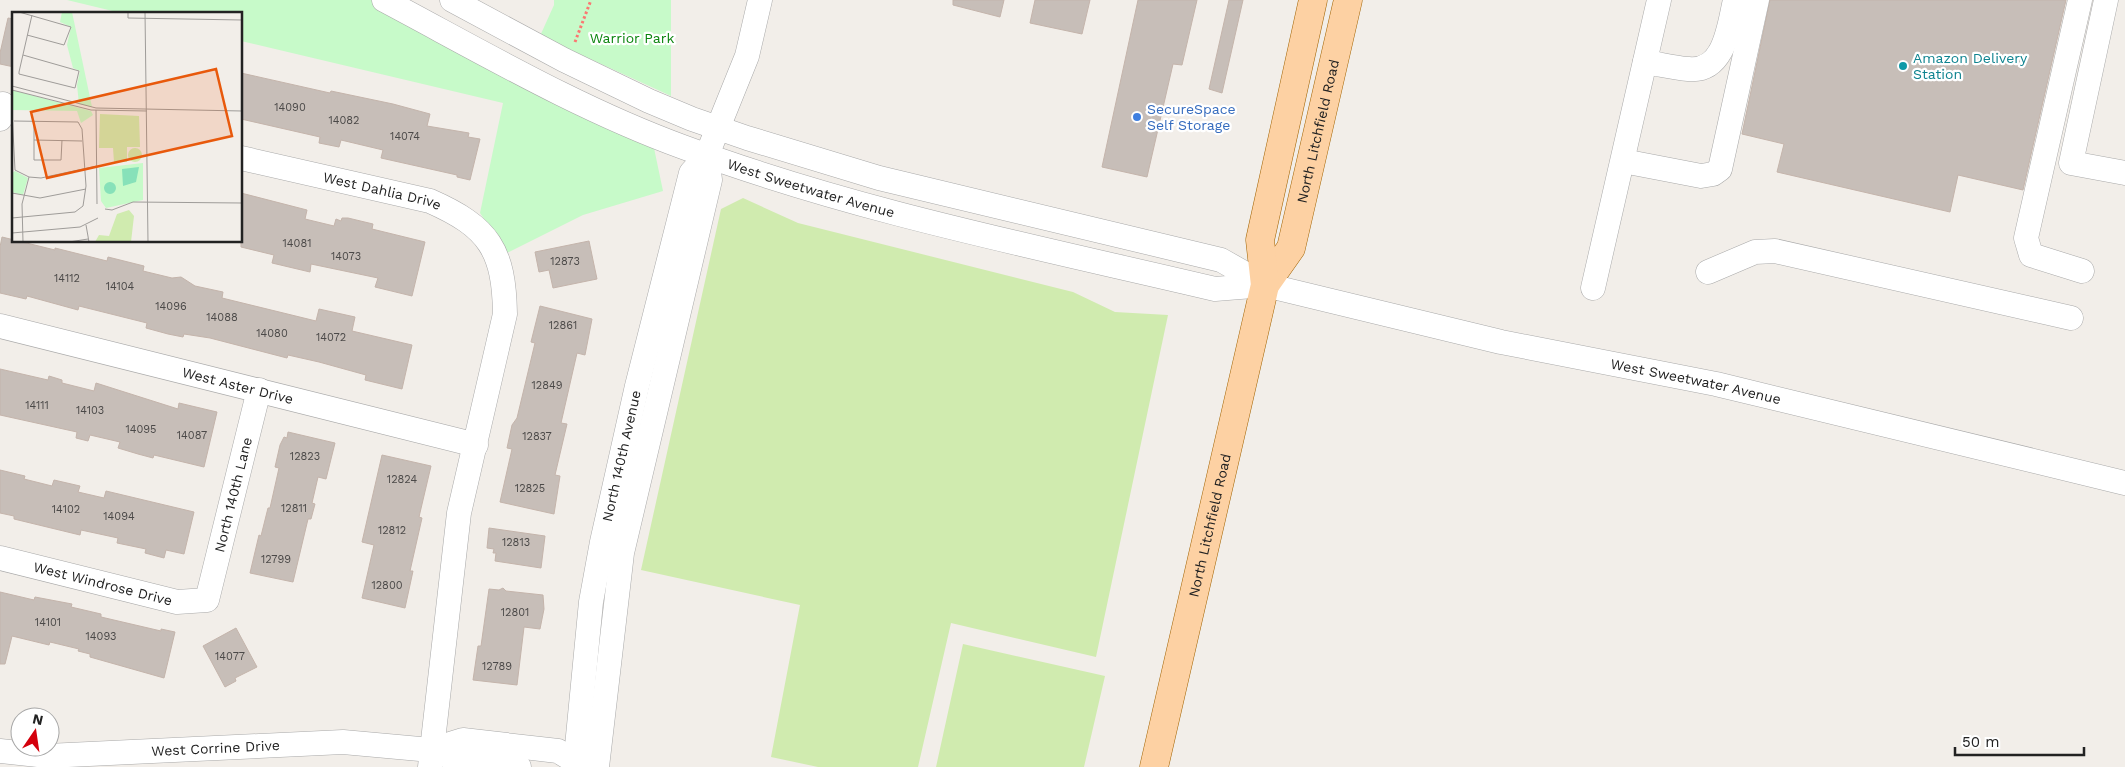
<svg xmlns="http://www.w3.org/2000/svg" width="2125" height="767" font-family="'Work Sans',sans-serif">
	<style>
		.grass { fill: #d0ebaf }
		.park { fill: #c7fac9 }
		.building { fill: #c7beb8; stroke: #c4b4ab }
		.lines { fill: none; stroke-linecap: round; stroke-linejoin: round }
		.minor-casing { stroke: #a9a9a9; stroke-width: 25 }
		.major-casing { stroke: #a06200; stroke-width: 29 }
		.path { stroke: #fb7771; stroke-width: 3; stroke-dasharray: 2.5 2.5; stroke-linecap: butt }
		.minor { stroke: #fff; stroke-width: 24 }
		.major { stroke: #fdd1a3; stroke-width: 28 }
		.culture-dot { fill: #0f9aa8; stroke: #fff; stroke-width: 2 }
		.shop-dot { fill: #3f7fe0; stroke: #fff; stroke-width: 2 }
		.labels { text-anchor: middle; stroke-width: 4.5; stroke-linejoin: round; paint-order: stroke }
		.number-label { font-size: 11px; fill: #4b4948 }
		.park-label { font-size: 14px; fill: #0b850e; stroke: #fff }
		.culture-label { font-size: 14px; fill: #0d838f; stroke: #fff; text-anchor: start }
		.shop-label { font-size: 14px; fill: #366cbe; stroke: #fff; text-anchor: start }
		.street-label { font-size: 14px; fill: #222; stroke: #fff }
		.inset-road { fill: none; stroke: #9f9c99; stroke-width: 1 }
		.view { fill: #e8590c; fill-opacity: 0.15; stroke: #e8590c; stroke-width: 2.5 }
		.inset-edge { fill: none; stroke: #222; stroke-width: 2.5 }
	</style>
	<rect width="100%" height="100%" fill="#f2eee9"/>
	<path class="grass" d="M 743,198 L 798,223 L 1073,292 L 1115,312 L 1168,315 L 1096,657 L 951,623 L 918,767 L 818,767 L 771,757 L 800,605 L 641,570 L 721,209 Z
		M 963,644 L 1105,676 L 1084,767 L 936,767 Z"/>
	<path class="park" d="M 67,0 L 371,0 L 654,148 L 663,191 L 583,215 L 507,253 L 480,213 L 503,103 L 241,41 L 241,14 L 125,14 Z
		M 554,0 L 671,0 L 671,96 L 540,36 L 554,5 Z"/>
	<path class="building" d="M 953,0 L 1004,0 L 1000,17 L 953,5 Z
		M 1035,0 L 1090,0 L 1082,34 L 1030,23 Z
		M 1138,0 L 1197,0 L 1182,65 L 1173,64 L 1147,177 L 1102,167 Z
		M 1229,0 L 1243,0 L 1222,93 L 1209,89 Z
		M 1770,0 L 2066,0 L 2023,190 L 1958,175 L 1950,212 L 1777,172 L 1784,144 L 1742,134 Z
		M 8,18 L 14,19 L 14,67 L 0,64 L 0,53 Z
		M 241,73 L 330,93 L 331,91 L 393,104 L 430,114 L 427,126 L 469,133 L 468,137 L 480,139 L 470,180 L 457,177 L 457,175 L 381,158 L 383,150 L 341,140 L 339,147 L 319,143 L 320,137 L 241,119 Z
		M 241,193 L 307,210 L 305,219 L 334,226 L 336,219 L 341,221 L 342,218 L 348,218 L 373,224 L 372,229 L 425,242 L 412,296 L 375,287 L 378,278 L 311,264 L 310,272 L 272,263 L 274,255 L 241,247 Z
		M 2,237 L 55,250 L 55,248 L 107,261 L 108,257 L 144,266 L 143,271 L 172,278 L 181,277 L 195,286 L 223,292 L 222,298 L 316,321 L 319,309 L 355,317 L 352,331 L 412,345 L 402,389 L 365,380 L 366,375 L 319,362 L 288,355 L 287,358 L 210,338 L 184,334 L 183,337 L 168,334 L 146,328 L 147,323 L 79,306 L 78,310 L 27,296 L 26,299 L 0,293 L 0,247 Z
		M 589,241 L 597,279 L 553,288 L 549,270 L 539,272 L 535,252 Z
		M 540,306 L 592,319 L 585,355 L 577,353 L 561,423 L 567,424 L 555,475 L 560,476 L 554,514 L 500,502 L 512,449 L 507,448 L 512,425 L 517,418 L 535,343 L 531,342 Z
		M 0,369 L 48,380 L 49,376 L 62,380 L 62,383 L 94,391 L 96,383 L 178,409 L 179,403 L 217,412 L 204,467 L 154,455 L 153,458 L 138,454 L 118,448 L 120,442 L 90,435 L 88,441 L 76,438 L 77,432 L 0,415 Z
		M 288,432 L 335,443 L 326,479 L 318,477 L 312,503 L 315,504 L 311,519 L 308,519 L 293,582 L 250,573 L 259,535 L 261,536 L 268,508 L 270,508 L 279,468 L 275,467 L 280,445 L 284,437 L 287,438 Z
		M 382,455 L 431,466 L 419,517 L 422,518 L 410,571 L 413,571 L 405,608 L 362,598 L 374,545 L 362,542 Z
		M 0,470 L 25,476 L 24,479 L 52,486 L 54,480 L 80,486 L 78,492 L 104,498 L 106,491 L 194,512 L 184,554 L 166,550 L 164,558 L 145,553 L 146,549 L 117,543 L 118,538 L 81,530 L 80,535 L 14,519 L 14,516 L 0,513 Z
		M 489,528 L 545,536 L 541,568 L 495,561 L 496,553 L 493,553 L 494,549 L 487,548 Z
		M 503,588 L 506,591 L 543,595 L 544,609 L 540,629 L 524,627 L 517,685 L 473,680 L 478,646 L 481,646 L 489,589 L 499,590 Z
		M 0,592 L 34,600 L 35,597 L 72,604 L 71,607 L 101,614 L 101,617 L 161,631 L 161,629 L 175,632 L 164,678 L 90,657 L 90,654 L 78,651 L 79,649 L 50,642 L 49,645 L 12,636 L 5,664 L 0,664 Z
		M 236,628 L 257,667 L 235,678 L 236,681 L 225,687 L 203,646 Z"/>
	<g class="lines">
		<g class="minor-casing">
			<g id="minor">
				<path id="s1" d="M 384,0 C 482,52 579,109 683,147 C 855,211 1037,247 1215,289 L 1265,285"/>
				<path id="s2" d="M 452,0 L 564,60 L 649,101 L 692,119 L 747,138 L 879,178 L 1221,260 L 1265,285 L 1501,342 L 1716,384 L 2125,483"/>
				<path d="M 2080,0 L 2026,238 L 2031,255 L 2082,271"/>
				<path d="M 2106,0 L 2071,163 L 2125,173"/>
				<path d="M 1645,62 C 1659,64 1674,68 1688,69 C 1725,73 1729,26 1735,0"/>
				<path d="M 0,119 L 3,104"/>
				<path id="s3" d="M 241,158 L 430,201 C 489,227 504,250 505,314 L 459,513 L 430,767"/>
				<path d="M 1623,161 L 1701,176 L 1713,174 L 1720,169 L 1757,0"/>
				<path d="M 1708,272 L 1755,252 L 1775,251 L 2071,318"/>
				<path d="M 1593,288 L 1659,0"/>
				<path id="s4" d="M 0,326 L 476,445"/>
				<path id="s5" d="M 0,558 L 177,602 L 207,600 L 259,390"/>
				<path d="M 431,750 L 463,740 L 558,751 L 576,762 L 589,763"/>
				<path id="s6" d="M 0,751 L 47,756 L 343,742 L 431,750 L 459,760 L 519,767"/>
				<path id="s7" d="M 575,767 L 591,602 L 602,542 L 637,386 L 691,173 L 707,155 L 747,56 L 760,0"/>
				<path d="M 597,767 L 622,553 L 710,180 L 707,155"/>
			</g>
		</g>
		<g class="major-casing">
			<g id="major">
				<path id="s8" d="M 1265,285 L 1291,248 L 1348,0"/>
				<path id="s9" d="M 1154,767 L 1265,285 L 1260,240 L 1313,0"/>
			</g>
		</g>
		<path class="path" d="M 575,42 L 591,0"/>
		<use href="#minor" class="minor"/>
		<use href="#major" class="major"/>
	</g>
	<circle class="culture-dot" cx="1903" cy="66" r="5"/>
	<circle class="shop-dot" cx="1137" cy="117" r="5"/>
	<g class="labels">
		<g class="number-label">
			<text x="290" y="111">14090</text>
			<text x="344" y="124">14082</text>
			<text x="405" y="140">14074</text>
			<text x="297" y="247">14081</text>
			<text x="346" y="260">14073</text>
			<text x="565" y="265">12873</text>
			<text x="67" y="282">14112</text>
			<text x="120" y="290">14104</text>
			<text x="171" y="310">14096</text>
			<text x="222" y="321">14088</text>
			<text x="563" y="329">12861</text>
			<text x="272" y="337">14080</text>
			<text x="331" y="341">14072</text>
			<text x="547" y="389">12849</text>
			<text x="37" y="409">14111</text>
			<text x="90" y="414">14103</text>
			<text x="141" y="433">14095</text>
			<text x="192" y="439">14087</text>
			<text x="537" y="440">12837</text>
			<text x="305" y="460">12823</text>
			<text x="402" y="483">12824</text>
			<text x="530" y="492">12825</text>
			<text x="294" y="512">12811</text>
			<text x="66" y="513">14102</text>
			<text x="119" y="520">14094</text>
			<text x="392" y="534">12812</text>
			<text x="516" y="546">12813</text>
			<text x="276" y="563">12799</text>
			<text x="387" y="589">12800</text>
			<text x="515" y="616">12801</text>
			<text x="48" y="626">14101</text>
			<text x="101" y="640">14093</text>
			<text x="230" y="660">14077</text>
			<text x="497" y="670">12789</text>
		</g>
		<g class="park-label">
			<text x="632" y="43">Warrior Park</text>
		</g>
		<g class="culture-label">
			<text x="1913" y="63">Amazon Delivery<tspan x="1913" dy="16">Station</tspan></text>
		</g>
		<g class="shop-label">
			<text x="1147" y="114">SecureSpace<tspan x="1147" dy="16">Self Storage</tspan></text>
		</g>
		<g class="street-label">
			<text dy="5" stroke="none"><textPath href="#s8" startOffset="165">North Litchfield Road</textPath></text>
			<text dy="5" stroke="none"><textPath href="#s1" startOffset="468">West Sweetwater Avenue</textPath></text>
			<text dy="5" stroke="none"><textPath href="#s3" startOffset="145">West Dahlia Drive</textPath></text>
			<text dy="5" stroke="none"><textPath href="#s2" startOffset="1308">West Sweetwater Avenue</textPath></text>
			<text dy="5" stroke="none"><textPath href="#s4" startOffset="245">West Aster Drive</textPath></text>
			<text dy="5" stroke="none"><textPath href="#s7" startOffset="315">North 140th Avenue</textPath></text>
			<text dy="5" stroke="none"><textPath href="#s5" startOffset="321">North 140th Lane</textPath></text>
			<text dy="5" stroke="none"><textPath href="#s9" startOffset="248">North Litchfield Road</textPath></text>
			<text dy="5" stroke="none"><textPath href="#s5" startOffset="106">West Windrose Drive</textPath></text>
			<text dy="5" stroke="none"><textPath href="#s6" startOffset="216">West Corrine Drive</textPath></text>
		</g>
	</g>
	<g transform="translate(12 12)">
		<rect width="230" height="230" fill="#f2eee9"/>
		<path d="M 88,102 L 127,104 L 128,135 L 115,135 L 115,150 L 102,150 L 101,136 L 87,136 ZM116 143a7 7 0 1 1 14 0a7 7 0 1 1-14 0ZM 117,198 L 122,204 L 119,230 L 83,230 L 87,223 L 97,224 L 105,202 Z" fill="#d0ebaf"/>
		<path d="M 50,0 L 60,0 L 80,95 L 67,92 L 65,73 L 68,59 L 61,56 L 55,33 L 59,15 L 48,10 ZM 0,78 L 79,99 L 81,103 L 69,111 L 65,99 L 0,98 ZM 131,151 L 131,188 L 94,196 L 89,189 L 87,156 ZM 3,159 L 16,166 L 11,183 L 0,180 L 0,161 Z" fill="#c7fac9"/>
		<path d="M 127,155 L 124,170 L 111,174 L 110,157 ZM92 176a6 6 0 1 1 12 0a6 6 0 1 1-12 0Z" fill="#87e1b9"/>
		<path class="inset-road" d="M 7,0 L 59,15 L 52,33 L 15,23M 116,0 L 116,6 L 230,8M 133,0 L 136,230M 11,43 L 67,59 L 63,76 L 7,62 L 7,60 L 20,3M 0,74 L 84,96 L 230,99M 0,78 L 79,98 L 135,99M 84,98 L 85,192M 0,100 L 3,158M 22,109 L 22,148 L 49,148 L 50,128M 22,128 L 70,129M 3,158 L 17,165 L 29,166 L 85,154M 0,181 L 28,186 L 74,177M 93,197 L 100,198 L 121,190 L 230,191M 0,206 L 63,200 L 71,194 L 74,174 L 70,117 L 66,110 L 2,109M 74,213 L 77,230M 0,221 L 68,215 L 86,206M 11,230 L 10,192 L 17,165M 57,230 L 76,227"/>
		<path class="view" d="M 204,57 L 220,124 L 35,166 L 19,100 Z"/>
		<rect width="230" height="230" class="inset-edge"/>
	</g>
	<g transform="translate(35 732) rotate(13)"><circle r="24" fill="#ffffff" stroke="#a7a7a7"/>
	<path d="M0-4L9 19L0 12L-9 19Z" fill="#d4000c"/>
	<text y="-8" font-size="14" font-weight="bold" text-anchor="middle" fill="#222222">N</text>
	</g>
	<path d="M1955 747v8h129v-8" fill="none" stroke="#222222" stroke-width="2.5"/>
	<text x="1962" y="747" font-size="15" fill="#222222" stroke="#ffffff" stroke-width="4" paint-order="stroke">50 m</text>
</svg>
